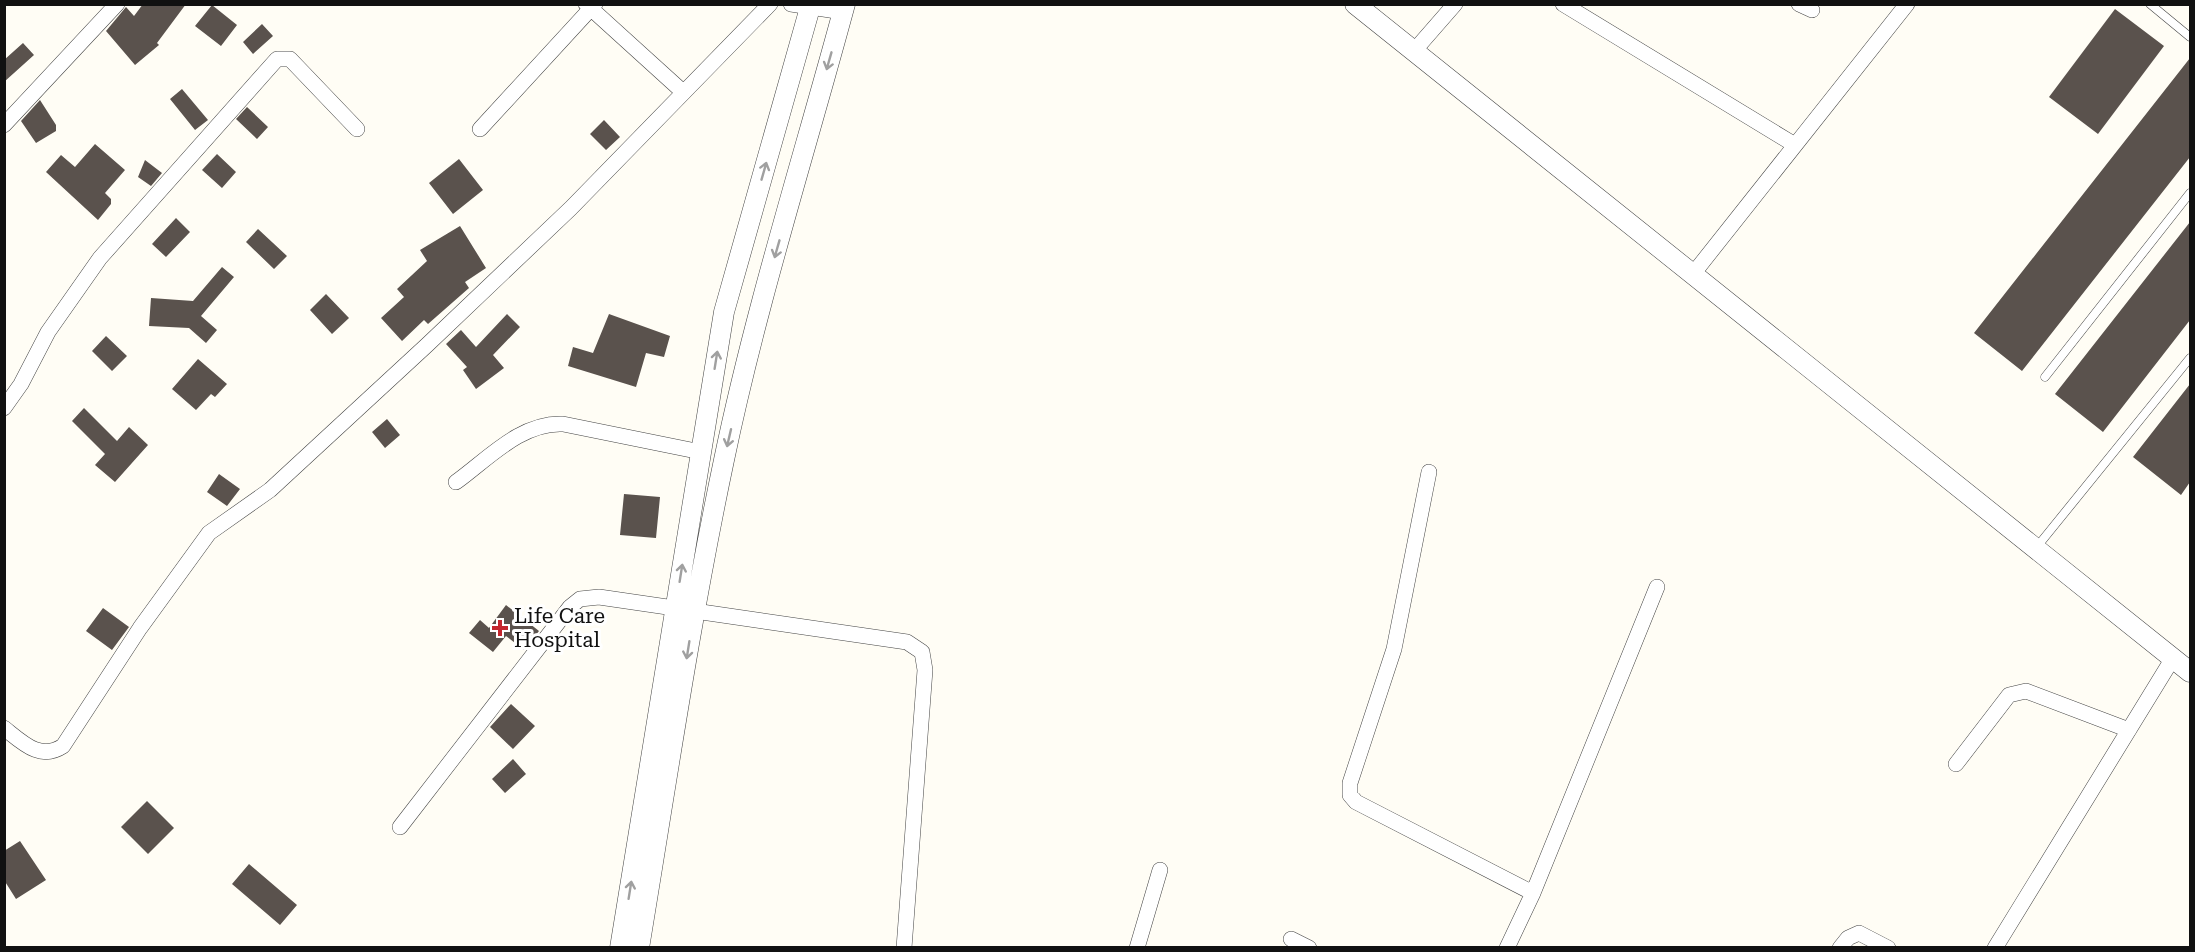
<svg xmlns="http://www.w3.org/2000/svg" width="2195" height="952" font-family="'Roboto Serif',serif">
	<style>
		.building { fill: #5a524d }
		.lines { fill: none; stroke-linecap: round; stroke-linejoin: round }
		.service-casing { stroke: #444; stroke-width: 9 }
		.minor-casing { stroke: #444; stroke-width: 16 }
		.tertiary-casing { stroke: #444; stroke-width: 21 }
		.service { stroke: #fff; stroke-width: 8 }
		.minor { stroke: #fff; stroke-width: 15 }
		.tertiary { stroke: #fff; stroke-width: 20 }
		.oneway { stroke: #a0a0a0 }
		.poi-dot { fill: #c4262e; stroke: #fff; stroke-width: 2 }
		.labels { text-anchor: middle; stroke-width: 6; stroke-linejoin: round; paint-order: stroke }
		.poi-label { font-size: 21px; fill: #111; stroke: #fff; text-anchor: start }
	</style>
	<rect width="100%" height="100%" fill="#fffdf5"/>
	<path class="building" d="M 143,4 L 186,4 L 157,43 L 159,45 L 135,65 L 106,31 L 126,7 L 134,16 Z
		M 212,5 L 237,25 L 221,46 L 195,26 Z
		M 2115,9 L 2164,46 L 2098,134 L 2049,97 Z
		M 262,24 L 273,36 L 253,54 L 243,42 Z
		M 23,43 L 34,55 L 4,82 L 4,60 Z
		M 2190,58 L 2190,157 L 2022,371 L 1974,333 Z
		M 182,89 L 208,120 L 195,130 L 170,99 Z
		M 40,100 L 56,125 L 56,131 L 36,143 L 21,121 Z
		M 247,107 L 268,127 L 257,139 L 236,119 Z
		M 604,120 L 620,137 L 606,150 L 590,134 Z
		M 95,144 L 125,170 L 105,193 L 111,199 L 111,204 L 98,220 L 46,172 L 61,155 L 75,167 Z
		M 217,154 L 236,172 L 222,188 L 202,170 Z
		M 459,159 L 483,190 L 453,214 L 429,183 Z
		M 145,160 L 162,173 L 151,186 L 138,177 Z
		M 176,218 L 190,232 L 166,257 L 152,244 Z
		M 2190,222 L 2190,320 L 2103,432 L 2055,394 Z
		M 460,226 L 486,268 L 465,282 L 469,288 L 428,324 L 424,320 L 402,341 L 381,318 L 404,297 L 397,289 L 427,261 L 420,250 Z
		M 258,229 L 287,256 L 274,269 L 246,242 Z
		M 222,267 L 234,277 L 201,316 L 217,330 L 206,343 L 189,328 L 149,326 L 151,298 L 193,301 Z
		M 326,294 L 349,318 L 332,334 L 310,310 Z
		M 507,314 L 520,327 L 493,355 L 504,368 L 476,389 L 463,370 L 467,367 L 446,344 L 461,330 L 476,347 Z
		M 609,314 L 670,336 L 664,357 L 646,353 L 636,387 L 568,366 L 573,347 L 593,353 Z
		M 106,336 L 127,356 L 112,371 L 92,351 Z
		M 198,359 L 227,384 L 215,397 L 211,394 L 196,410 L 172,389 Z
		M 2190,384 L 2190,482 L 2181,495 L 2133,457 Z
		M 84,408 L 117,441 L 129,427 L 148,445 L 115,482 L 95,465 L 105,454 L 72,421 Z
		M 387,419 L 400,435 L 385,448 L 372,432 Z
		M 219,474 L 240,489 L 227,506 L 207,492 Z
		M 624,494 L 660,497 L 656,538 L 620,535 Z
		M 506,605 L 539,631 L 524,650 L 506,636 L 493,652 L 469,633 L 480,620 L 489,628 Z
		M 103,608 L 129,627 L 112,650 L 86,631 Z
		M 511,704 L 535,726 L 513,749 L 490,727 Z
		M 513,759 L 526,774 L 505,793 L 492,779 Z
		M 147,801 L 174,828 L 148,854 L 121,827 Z
		M 20,841 L 46,880 L 16,899 L 4,880 L 4,851 Z
		M 249,864 L 297,905 L 280,925 L 232,884 Z"/>
	<g class="lines">
		<g class="service-casing">
			<path id="service" d="M 2150,4 L 2190,37
				M 2045,377 L 2190,193
				M 2036,548 L 2190,358"/>
		</g>
		<g class="minor-casing">
			<path id="minor" d="M 586,4 L 683,92
				M 791,4 L 843,12
				M 1563,4 L 1795,145
				M 1799,4 L 1812,10
				M 1414,51 L 1455,4
				M 4,125 L 117,4
				M 480,129 L 595,4
				M 1693,274 L 1907,4
				M 4,408 L 21,384 L 48,332 L 100,258 L 277,59 L 290,59 L 357,129
				M 1429,472 L 1394,649 L 1350,783 L 1350,795 L 1356,802 L 1533,893
				M 456,482 C 488,459 521,422 563,424 L 701,452
				M 4,728 C 23,743 40,761 63,746 L 140,628 L 209,533 L 270,490 L 427,345 L 571,208 L 770,4
				M 1956,764 L 2009,695 L 2026,691 L 2129,730
				M 400,827 L 570,607 L 580,599 L 599,597 L 907,642 L 922,652 L 925,670 L 904,948
				M 1291,939 L 1309,948
				M 1137,948 L 1160,870
				M 1507,948 L 1533,893 L 1657,587
				M 1840,948 L 1848,938 L 1859,933 L 1888,948
				M 1995,948 L 2173,658"/>
		</g>
		<g class="tertiary-casing">
			<path id="tertiary" d="M 1355,4 L 2190,672
				M 620,948 L 724,312 L 811,4
				M 639,948 C 666,785 690,621 724,460 C 756,306 804,156 845,4"/>
		</g>
		<use href="#service" class="service"/>
		<use href="#minor" class="minor"/>
		<use href="#tertiary" class="tertiary"/>
	</g>
	<defs><path id="oneway-shaft" d="M-6 0H5M1.5-3L5.5 0L1.5 3" fill="none" stroke-width="1.6" stroke-linecap="round" stroke-linejoin="round" transform="scale(1.5)"/></defs>
	<g class="oneway">
		<use href="#oneway-shaft" transform="translate(829 61) rotate(106)"/>
		<use href="#oneway-shaft" transform="translate(764 171) rotate(-74)"/>
		<use href="#oneway-shaft" transform="translate(777 249) rotate(106)"/>
		<use href="#oneway-shaft" transform="translate(716 360) rotate(-81)"/>
		<use href="#oneway-shaft" transform="translate(729 438) rotate(103)"/>
		<use href="#oneway-shaft" transform="translate(681 573) rotate(-81)"/>
		<use href="#oneway-shaft" transform="translate(688 650) rotate(99)"/>
		<use href="#oneway-shaft" transform="translate(630 890) rotate(-81)"/>
	</g>
	<path class="poi-dot" d="M497 619h6v6h6v6h-6v6h-6v-6h-6v-6h6z"/>
	<g class="labels">
		<g class="poi-label">
			<text x="514" y="623">Life Care<tspan x="514" dy="24">Hospital</tspan></text>
		</g>
	</g>
	<rect width="2195" height="952" fill="none" stroke="#111111" stroke-width="12"/>
</svg>
